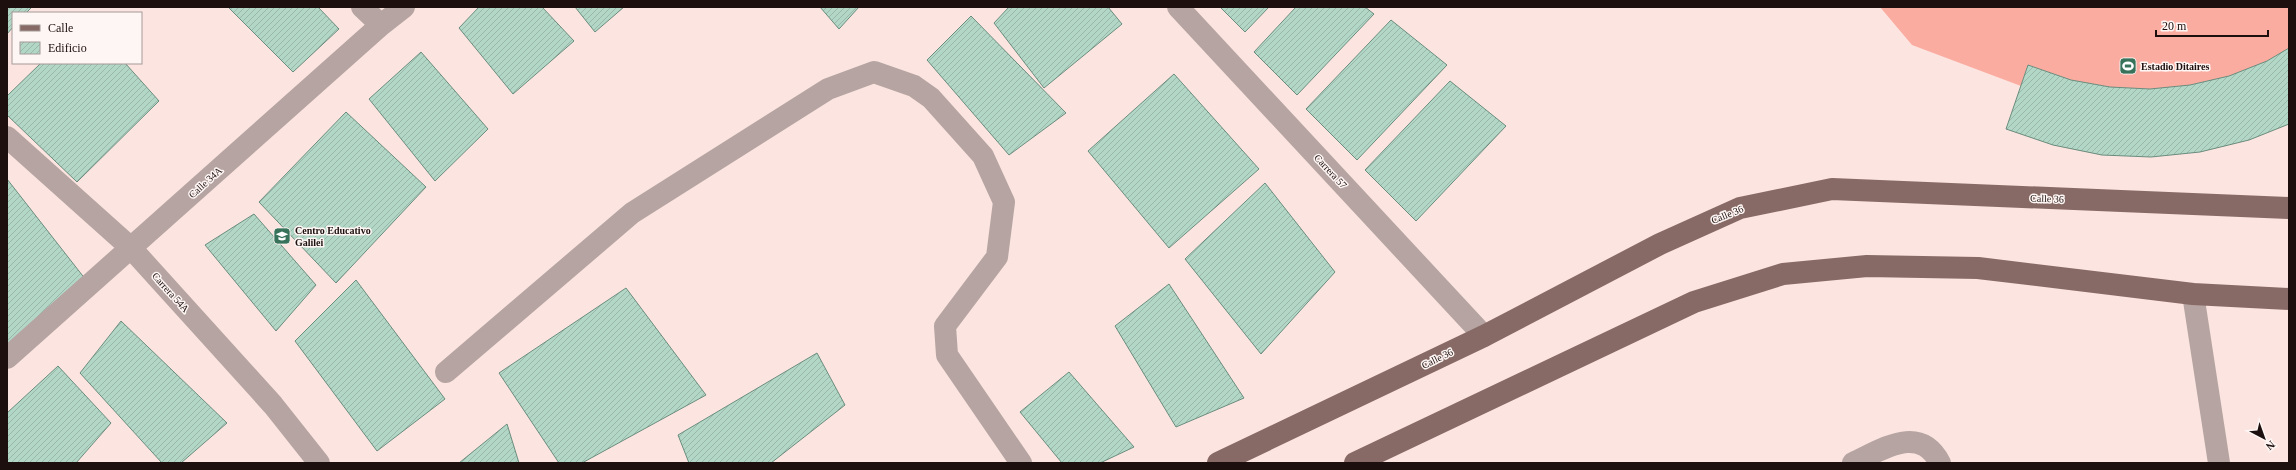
<svg xmlns="http://www.w3.org/2000/svg" width="2296" height="470" font-family="'Times New Roman',serif">
	<style>
		.pitch { fill: #fbaca0 }
		.building { fill: url(#building-hatch); stroke: #6a8d7e }
		.lines { fill: none; stroke-linecap: round; stroke-linejoin: round }
		.minor { stroke: #b5a4a1; stroke-width: 22 }
		.major { stroke: #876a65; stroke-width: 22 }
		.labels { text-anchor: middle; stroke-width: 3; stroke-linejoin: round; paint-order: stroke }
		.poi-label { font-size: 10px; font-weight: bold; fill: #1c0f0d; stroke: #fef6f4; text-anchor: start }
		.street-label { font-size: 10px; fill: #1c0f0d; stroke: #fef6f4 }
	</style>
	<defs>
		<pattern id="building-hatch" width="6" height="6" patternUnits="userSpaceOnUse"><rect width="6" height="6" fill="#b3d7c7"/><path d="M-1 1l2-2M0 6l6-6M5 7l2-2" fill="none" stroke="#99b7aa"/></pattern>
	</defs>
	<rect width="100%" height="100%" fill="#fce4e0"/>
	<path class="pitch" d="M 1880,7 L 2289,7 L 2289,124 L 2249,140 L 2200,152 L 2102,155 L 2053,145 L 2006,129 L 2021,86 L 1912,45 Z"/>
	<path class="building" d="M 7,7 L 32,7 L 26,13 L 13,13 L 13,27 L 7,34 Z
		M 228,7 L 318,7 L 339,29 L 293,72 Z
		M 479,7 L 542,7 L 574,41 L 513,94 L 459,28 Z
		M 575,7 L 624,7 L 595,32 Z
		M 820,7 L 859,7 L 839,29 Z
		M 1009,7 L 1108,7 L 1122,24 L 1044,88 L 994,23 Z
		M 1220,7 L 1269,7 L 1245,32 Z
		M 1296,7 L 1365,7 L 1374,14 L 1297,95 L 1254,52 Z
		M 971,16 L 1066,113 L 1009,155 L 927,60 Z
		M 1391,20 L 1447,65 L 1357,160 L 1306,109 Z
		M 2289,48 L 2289,124 L 2249,140 L 2200,152 L 2151,157 L 2102,155 L 2053,145 L 2006,129 L 2028,65 L 2071,80 L 2110,87 L 2150,89 L 2190,85 L 2229,76 L 2267,61 Z
		M 421,52 L 488,129 L 435,181 L 369,99 Z
		M 41,63 L 125,63 L 159,101 L 77,182 L 7,115 L 7,96 Z
		M 1174,74 L 1259,169 L 1169,248 L 1088,151 Z
		M 1450,81 L 1506,126 L 1416,221 L 1365,170 Z
		M 346,112 L 426,187 L 336,283 L 259,202 Z
		M 7,179 L 86,280 L 7,346 Z
		M 1265,183 L 1335,272 L 1261,354 L 1185,259 Z
		M 254,214 L 316,285 L 276,331 L 205,245 Z
		M 356,280 L 445,399 L 377,451 L 295,341 Z
		M 1169,284 L 1244,398 L 1176,427 L 1115,326 Z
		M 626,288 L 706,395 L 582,463 L 559,463 L 499,373 Z
		M 121,321 L 227,423 L 181,463 L 162,463 L 80,373 Z
		M 817,353 L 845,405 L 771,463 L 689,463 L 678,435 Z
		M 58,366 L 111,423 L 76,463 L 7,463 L 7,413 Z
		M 1069,372 L 1134,447 L 1100,463 L 1062,463 L 1020,412 Z
		M 507,424 L 519,463 L 459,463 Z"/>
	<g class="lines">
		<path class="minor" d="M 362,7 L 381,25
			M 1178,7 L 1484,336
			M 7,137 L 131,248 L 273,405 L 319,463
			M 2193,294 L 2219,463
			M 7,358 L 381,25 L 404,7
			M 446,372 L 632,213 L 828,89 L 874,72 L 914,86 L 931,98 L 983,156 L 1004,202 L 997,257 L 945,326 L 947,355 L 1021,463
			M 1853,463 C 1882,450 1919,423 1940,463"/>
		<path class="major" d="M 1218,463 L 1484,336 L 1660,244 L 1740,208 L 1832,189 L 2289,208
			M 1355,463 L 1694,302 L 1783,274 L 1867,266 L 1978,268 L 2193,294 L 2289,299"/>
	</g>
	<defs>
		<g id="stadium-square" transform="scale(0.9)"><rect x="-9" y="-9" width="18" height="18" rx="4" fill="#37725b" stroke="#fef6f4"/><path d="M0-5a6.5 5 0 1 0 0 10a6.5 5 0 1 0 0-10ZM-3.5-1.8h7v3.6h-7Z" fill="#fff"/></g>
		<g id="school-square" transform="scale(0.9)"><rect x="-9" y="-9" width="18" height="18" rx="4" fill="#37725b" stroke="#fef6f4"/><path d="M0-5L7-2L0 1L-7-2ZM-4 1L0 2.5L4 1V4Q0 6-4 4Z" fill="#fff"/></g>
	</defs>
	<g fill-rule="evenodd">
		<use href="#stadium-square" x="2128" y="66"/>
		<use href="#school-square" x="282" y="236"/>
	</g>
	<g class="labels">
		<g class="poi-label">
			<text x="2141" y="70">Estadio Ditaires</text>
			<text x="295" y="234">Centro Educativo<tspan x="295" dy="12">Galilei</tspan></text>
		</g>
		<g class="street-label">
			<text transform="translate(1331 171) rotate(47)" y="4">Carrera 57</text>
			<text transform="translate(205 182) rotate(-42)" y="4">Calle 34A</text>
			<text transform="translate(2047 198) rotate(2)" y="4">Calle 36</text>
			<text transform="translate(1727 214) rotate(-22)" y="4">Calle 36</text>
			<text transform="translate(171 292) rotate(48)" y="4">Carrera 54A</text>
			<text transform="translate(1437 358) rotate(-26)" y="4">Calle 36</text>
		</g>
	</g>
	<rect width="2296" height="470" fill="none" stroke="#1c0f0d" stroke-width="16"/>
	<rect x="12" y="12" width="130" height="52" fill="#fef6f4" stroke="#a49a98"/>
	<rect x="20" y="25" width="20" height="6" fill="#876a65" stroke="#a49a98"/>
	<text x="48" y="32" font-size="12" fill="#1c0f0d">Calle</text>
	<rect x="20" y="42" width="20" height="12" fill="url(#building-hatch)" stroke="#a49a98"/>
	<text x="48" y="52" font-size="12" fill="#1c0f0d">Edificio</text>
	<g transform="translate(2264 438) rotate(139)" stroke="#fef6f4" stroke-width="3" paint-order="stroke">
	<path d="M0-3L7 15L0 10L-7 15Z" fill="#1c0f0d"/>
	<text y="-6" font-size="11" font-weight="bold" text-anchor="middle" fill="#1c0f0d">N</text>
	</g>
	<path d="M2156 30v6h112v-6" fill="none" stroke="#1c0f0d" stroke-width="2"/>
	<text x="2162" y="30" font-size="12" fill="#1c0f0d" stroke="#fef6f4" stroke-width="3" paint-order="stroke">20 m</text>
</svg>
